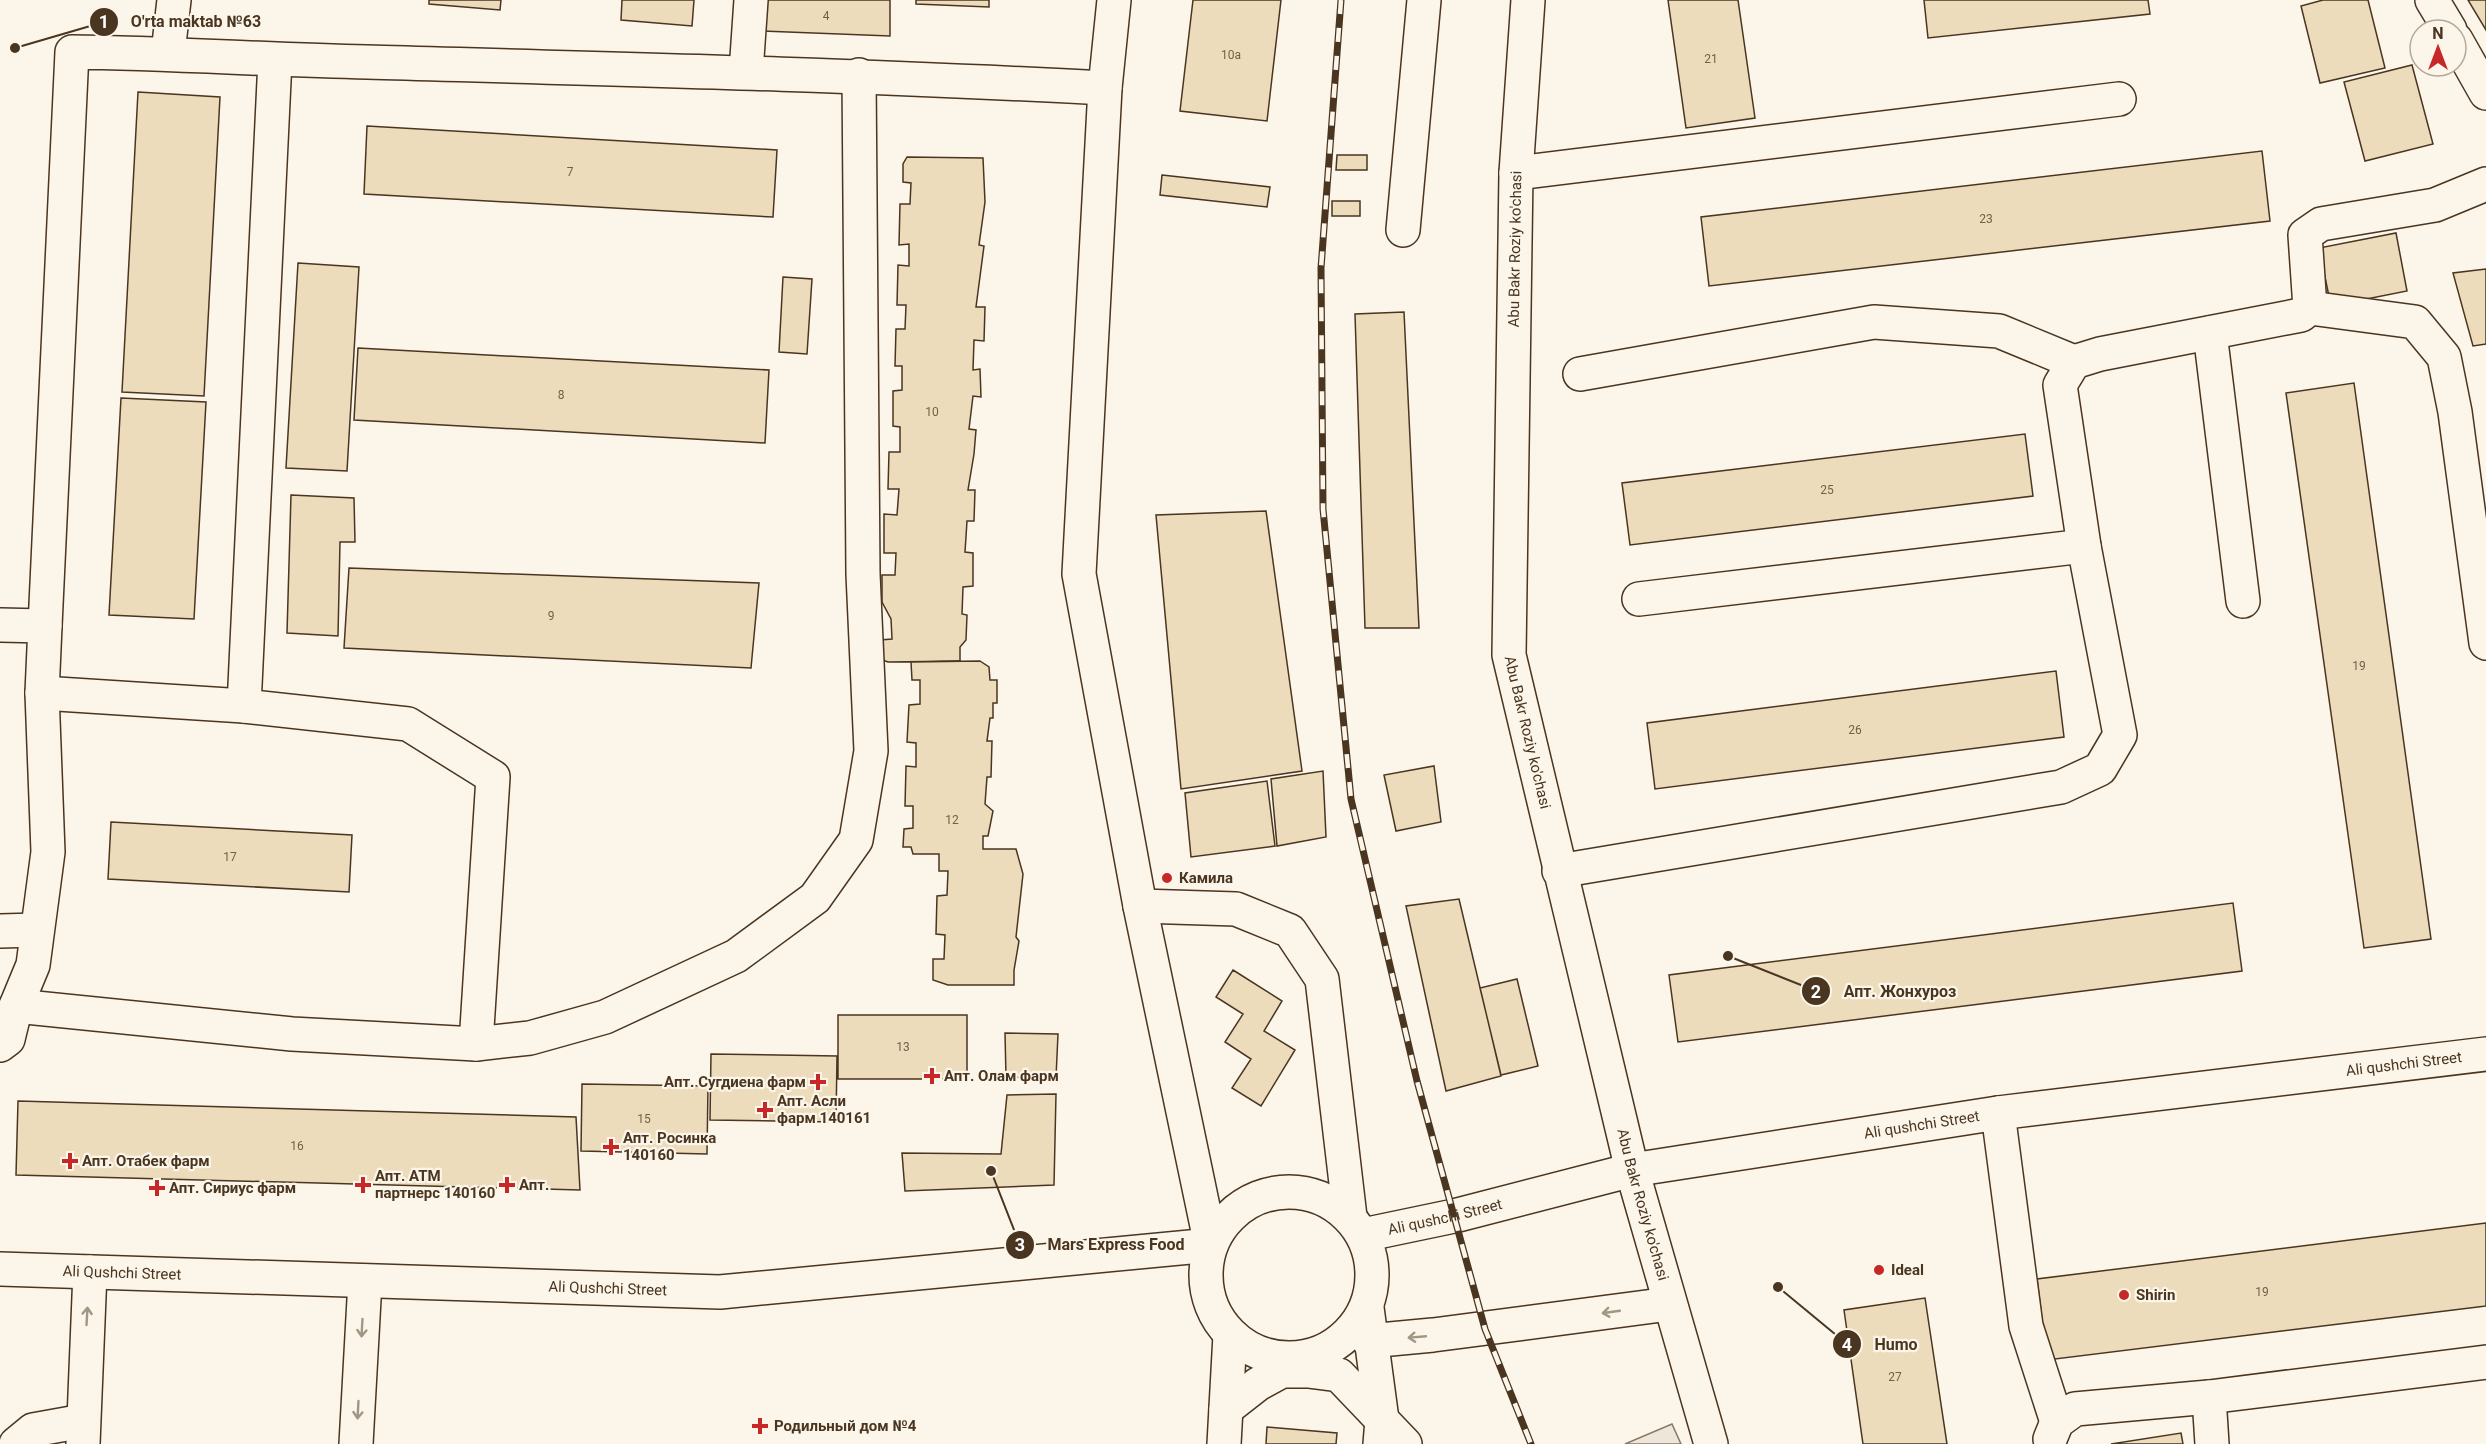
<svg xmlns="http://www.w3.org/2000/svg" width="2486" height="1444" font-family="Roboto,sans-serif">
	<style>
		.green { fill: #ede6d9; stroke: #887966; stroke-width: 1.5 }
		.building { fill: #ecdcbc; stroke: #4a3520; stroke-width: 1.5 }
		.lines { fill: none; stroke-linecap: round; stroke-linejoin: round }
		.minor-casing { stroke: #4a3520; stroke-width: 36 }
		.major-casing { stroke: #4a3520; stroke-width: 36 }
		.minor { stroke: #fbf6e9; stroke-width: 33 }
		.major { stroke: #fbf6e9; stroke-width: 33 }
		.rail-casing { stroke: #4a3520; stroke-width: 7 }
		.rail { stroke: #fbf6e9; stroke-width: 4.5; stroke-dasharray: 14; stroke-linecap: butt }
		.oneway { stroke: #a29684 }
		.poi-dot { fill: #c62828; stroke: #fbf6e9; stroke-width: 2 }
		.labels { text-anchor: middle; stroke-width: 4.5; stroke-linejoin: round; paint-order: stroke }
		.number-label { font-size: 12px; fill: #725f47 }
		.street-label { font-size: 15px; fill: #4a3520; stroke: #fbf6e9 }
		.poi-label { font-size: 15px; font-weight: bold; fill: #4a3520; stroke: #fbf6e9; text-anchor: start }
		.leader { fill: none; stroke: #4a3520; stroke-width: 2 }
		.callout-dot { fill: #4a3520; stroke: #fbf6e9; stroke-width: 2 }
		.mark-label { font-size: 18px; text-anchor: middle; font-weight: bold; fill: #fff }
		.callout-label { font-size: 16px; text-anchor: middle; font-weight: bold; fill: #4a3520; stroke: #fbf6e9; stroke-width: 4.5; stroke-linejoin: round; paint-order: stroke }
	</style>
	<rect width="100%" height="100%" fill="#fbf6e9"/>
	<path class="green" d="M 1672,1424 L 1681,1444 L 1625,1444 Z"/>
	<path class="building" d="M 429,0 L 501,0 L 500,10 L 429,4 Z
		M 622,0 L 694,0 L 692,26 L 621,20 Z
		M 762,0 L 890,0 L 890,36 L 761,31 Z
		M 916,0 L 989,0 L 989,7 L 916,4 Z
		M 916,0 L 989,0 L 989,7 L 916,4 Z
		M 1193,0 L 1281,0 L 1267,121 L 1180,111 Z
		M 1668,0 L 1738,0 L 1755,118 L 1686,128 Z
		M 1924,0 L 2148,0 L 2150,14 L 1928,38 Z
		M 2323,0 L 2368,0 L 2385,68 L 2320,83 L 2301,6 Z
		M 2468,0 L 2486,0 L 2486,30 Z
		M 2412,65 L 2433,144 L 2365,161 L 2344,82 Z
		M 138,92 L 220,97 L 204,396 L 122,392 Z
		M 367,126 L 777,150 L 773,217 L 364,194 Z
		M 2262,151 L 2270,221 L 1709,286 L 1701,217 Z
		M 1337,155 L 1367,155 L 1367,170 L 1336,170 Z
		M 907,157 L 983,158 L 985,202 L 979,245 L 984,246 L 976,307 L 985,307 L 984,341 L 974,340 L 973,370 L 980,369 L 981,397 L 973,396 L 969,429 L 976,430 L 974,454 L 968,490 L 975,490 L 974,521 L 967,521 L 965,552 L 973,553 L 973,586 L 963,587 L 962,614 L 967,615 L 966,640 L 960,647 L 960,661 L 888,662 L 880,659 L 880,640 L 892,639 L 891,619 L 882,602 L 882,575 L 895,575 L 896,553 L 884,553 L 884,514 L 897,515 L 899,489 L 888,489 L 889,452 L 900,452 L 900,427 L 893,426 L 893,391 L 902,390 L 902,366 L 895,366 L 896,329 L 905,329 L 906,305 L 897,305 L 898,265 L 909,266 L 909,244 L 899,245 L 900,204 L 910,204 L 911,183 L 903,182 L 903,164 Z
		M 1162,175 L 1270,187 L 1267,207 L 1160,195 Z
		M 1332,201 L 1360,201 L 1360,216 L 1332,216 Z
		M 2396,233 L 2407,291 L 2331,306 L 2319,248 Z
		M 298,263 L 359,267 L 347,471 L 286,468 Z
		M 2486,269 L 2486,344 L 2473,346 L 2453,273 Z
		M 783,277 L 812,279 L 807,354 L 779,352 Z
		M 1404,312 L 1419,628 L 1365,628 L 1355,314 Z
		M 358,348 L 769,370 L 765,443 L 354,420 Z
		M 2354,383 L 2431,939 L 2364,948 L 2286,393 Z
		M 121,398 L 206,402 L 194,619 L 109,615 Z
		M 2025,434 L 2033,496 L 1630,545 L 1622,483 Z
		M 291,495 L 354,498 L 355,542 L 340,542 L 338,636 L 287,633 Z
		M 1266,511 L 1302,771 L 1181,789 L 1156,515 Z
		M 349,568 L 759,583 L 751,668 L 344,648 Z
		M 980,661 L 989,667 L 990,680 L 997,680 L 997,703 L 993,703 L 993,718 L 990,718 L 987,741 L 992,741 L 991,777 L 987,777 L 985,804 L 993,811 L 988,836 L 983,836 L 983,849 L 1016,849 L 1023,874 L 1016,937 L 1019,941 L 1014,970 L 1014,985 L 948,985 L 933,980 L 933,959 L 944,959 L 945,935 L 936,934 L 937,896 L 947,895 L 948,871 L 939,871 L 939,854 L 913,854 L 911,847 L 903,847 L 904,829 L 913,828 L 913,806 L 905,806 L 906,766 L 916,767 L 916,743 L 907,742 L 909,705 L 920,704 L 920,680 L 912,680 L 911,662 Z
		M 2056,671 L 2064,737 L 1655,789 L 1647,723 Z
		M 1434,766 L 1441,822 L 1396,831 L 1384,775 Z
		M 1323,771 L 1326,837 L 1277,846 L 1271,779 Z
		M 1267,781 L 1275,846 L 1191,857 L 1185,793 Z
		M 111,822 L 352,835 L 349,892 L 108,879 Z
		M 1459,899 L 1501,1076 L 1446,1091 L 1406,906 Z
		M 2233,903 L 2242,971 L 1678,1042 L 1669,975 Z
		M 1233,970 L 1282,1001 L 1264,1031 L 1295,1050 L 1261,1106 L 1232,1088 L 1251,1059 L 1225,1042 L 1243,1014 L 1216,997 Z
		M 1517,979 L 1538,1066 L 1501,1075 L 1480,988 Z
		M 838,1015 L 967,1015 L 967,1079 L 838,1079 Z
		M 1005,1033 L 1058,1034 L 1056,1078 L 1006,1077 Z
		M 711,1054 L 837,1056 L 836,1122 L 710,1120 Z
		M 582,1084 L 708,1086 L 707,1154 L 581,1151 Z
		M 1056,1094 L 1054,1185 L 905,1191 L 902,1153 L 1001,1154 L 1007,1095 Z
		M 18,1101 L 576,1117 L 580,1190 L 16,1175 Z
		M 2486,1223 L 2486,1306 L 2047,1360 L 2037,1279 Z
		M 1925,1298 L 1947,1444 L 1863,1444 L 1844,1310 Z
		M 1267,1427 L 1337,1433 L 1336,1444 L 1266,1444 Z
		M 2181,1433 L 2183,1444 L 2111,1444 Z"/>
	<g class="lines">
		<g class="minor-casing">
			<g id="minor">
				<path d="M 1114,0 L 1105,88 L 1079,574 L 1140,906 L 1211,1245"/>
				<path id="s1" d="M 1528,0 L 1516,173 L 1509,655 L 1632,1170 L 1711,1444"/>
				<path d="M 2432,0 L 2450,30"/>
				<path d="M 2456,40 L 2486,93"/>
				<path d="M 168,53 L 174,0"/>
				<path d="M 746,72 L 751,0"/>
				<path d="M 1516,173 L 2119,99"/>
				<path d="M 1403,230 L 1424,0"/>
				<path d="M 2310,308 L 2415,322 L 2444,357 L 2455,412 L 2486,643"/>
				<path d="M 2210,333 L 2243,601"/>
				<path d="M 1580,374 L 1874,322 L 1999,331 L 2074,362"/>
				<path d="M 1639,599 L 2084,546"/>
				<path d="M 0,625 L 45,626 L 72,52 C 171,53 269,60 367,62 C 613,69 859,75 1105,88"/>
				<path d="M 42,693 L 244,706 L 408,724 L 493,777 L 476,1044"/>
				<path d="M 244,706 L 275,60"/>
				<path d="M 1559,871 L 2061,787 L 2100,769 L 2120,735 L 2084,546 L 2060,385 L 2074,362 L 2100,354 L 2301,315 L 2310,308 L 2305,235 L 2321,224 L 2435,205 L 2486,184"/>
				<path d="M 1140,906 L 1236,909 L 1290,931 L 1322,979 L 1350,1217"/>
				<path d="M 0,931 L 37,930"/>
				<path d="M 16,1006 L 292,1034 L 476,1044 L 530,1038 L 605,1017 L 736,956 L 815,898 L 856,840 L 871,751 L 863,574 L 859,75"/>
				<path d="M 0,1045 L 8,1039 L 16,1006 L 33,965 L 48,852 L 42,693 L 45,626"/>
				<path d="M 1998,1113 L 2026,1326 L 2057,1422"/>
				<path d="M 1369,1341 L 1433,1335 L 1669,1304"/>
				<path d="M 1382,1420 L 1405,1444"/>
				<path d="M 2050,1439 L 2057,1422 L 2075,1409 L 2209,1397"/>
				<path d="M 16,1444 L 33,1430 L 83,1421"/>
				<path d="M 83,1444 L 90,1272"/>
				<path d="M 356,1444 L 365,1281"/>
				<path d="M 2212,1444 L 2209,1397 L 2486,1362"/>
			</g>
		</g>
		<g class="major-casing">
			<g id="major">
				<circle cx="1289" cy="1275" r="83"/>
				<path id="s2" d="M 1363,1235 L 1454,1216 L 1632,1170 L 1998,1113 L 2486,1054"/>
				<path id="s3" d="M 0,1269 L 720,1292 L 1211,1245"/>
				<path d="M 1367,1308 L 1382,1420 L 1380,1444"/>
				<path d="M 1226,1409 L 1258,1384 L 1282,1371 L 1308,1371 L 1339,1375 L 1382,1420"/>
				<path d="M 1224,1444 L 1230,1335"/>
			</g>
		</g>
		<use href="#minor" class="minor"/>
		<use href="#major" class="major"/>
		<g class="rail-casing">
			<path id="rail" d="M 1341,0 L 1321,268 L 1323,509 L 1351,799 L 1417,1081 L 1485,1329 L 1531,1444"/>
		</g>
		<use href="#rail" class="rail"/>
	</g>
	<defs><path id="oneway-shaft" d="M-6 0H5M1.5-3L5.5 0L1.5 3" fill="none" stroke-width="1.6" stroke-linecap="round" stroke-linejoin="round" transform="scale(1.5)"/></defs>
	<g class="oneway">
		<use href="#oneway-shaft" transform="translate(1611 1312) rotate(172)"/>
		<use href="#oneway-shaft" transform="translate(87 1316) rotate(-87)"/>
		<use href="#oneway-shaft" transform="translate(362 1328) rotate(93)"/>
		<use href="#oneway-shaft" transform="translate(1417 1337) rotate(175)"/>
		<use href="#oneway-shaft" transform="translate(358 1410) rotate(93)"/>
	</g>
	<g class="poi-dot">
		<circle cx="1167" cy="878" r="6"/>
		<path d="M929 1067h6v6h6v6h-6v6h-6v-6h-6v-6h6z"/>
		<path d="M815 1073h6v6h6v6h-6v6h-6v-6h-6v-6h6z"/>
		<path d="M762 1101h6v6h6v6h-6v6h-6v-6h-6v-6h6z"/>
		<path d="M608 1138h6v6h6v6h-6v6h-6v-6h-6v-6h6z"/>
		<path d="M67 1152h6v6h6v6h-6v6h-6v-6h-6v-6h6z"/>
		<path d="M360 1176h6v6h6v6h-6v6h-6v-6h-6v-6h6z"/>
		<path d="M504 1176h6v6h6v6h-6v6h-6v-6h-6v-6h6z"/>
		<path d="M154 1179h6v6h6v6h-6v6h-6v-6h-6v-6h6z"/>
		<circle cx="1879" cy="1270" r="6"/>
		<circle cx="2124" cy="1295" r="6"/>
		<path d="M757 1417h6v6h6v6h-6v6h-6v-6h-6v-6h6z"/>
	</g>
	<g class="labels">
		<g class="number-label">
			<text x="826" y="20">4</text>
			<text x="1231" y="59">10а</text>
			<text x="1711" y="63">21</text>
			<text x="570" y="176">7</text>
			<text x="1986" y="223">23</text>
			<text x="561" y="399">8</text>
			<text x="932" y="416">10</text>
			<text x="1827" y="494">25</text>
			<text x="551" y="620">9</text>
			<text x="2359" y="670">19</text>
			<text x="1855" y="734">26</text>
			<text x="952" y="824">12</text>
			<text x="230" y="861">17</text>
			<text x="903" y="1051">13</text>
			<text x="644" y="1123">15</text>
			<text x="297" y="1150">16</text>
			<text x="2262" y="1296">19</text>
			<text x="1895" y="1381">27</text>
		</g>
		<g class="street-label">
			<text transform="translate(1515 249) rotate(-89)" y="5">Abu Bakr Roziy ko'chasi</text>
			<text dy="5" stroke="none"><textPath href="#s1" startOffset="735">Abu Bakr Roziy ko'chasi</textPath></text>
			<text dy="5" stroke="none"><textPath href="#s2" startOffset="1056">Ali qushchi Street</textPath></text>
			<text dy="5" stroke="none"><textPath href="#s2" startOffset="570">Ali qushchi Street</textPath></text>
			<text dy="5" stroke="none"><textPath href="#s1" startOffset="1221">Abu Bakr Roziy ko'chasi</textPath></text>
			<text dy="5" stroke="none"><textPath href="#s2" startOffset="84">Ali qushchi Street</textPath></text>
			<text dy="5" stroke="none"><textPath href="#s3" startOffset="122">Ali Qushchi Street</textPath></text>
			<text dy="5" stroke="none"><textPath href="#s3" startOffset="608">Ali Qushchi Street</textPath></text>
		</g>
		<g class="poi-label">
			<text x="1179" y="883">Камила</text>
			<text x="944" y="1081">Апт. Олам фарм</text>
			<text x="806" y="1087" text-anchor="end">Апт. Сугдиена фарм</text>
			<text x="777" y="1106">Апт. Асли<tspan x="777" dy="17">фарм 140161</tspan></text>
			<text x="623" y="1143">Апт. Росинка<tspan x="623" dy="17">140160</tspan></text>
			<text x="82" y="1166">Апт. Отабек фарм</text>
			<text x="375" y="1181">Апт. АТМ<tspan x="375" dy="17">партнерс 140160</tspan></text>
			<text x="519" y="1190">Апт.</text>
			<text x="169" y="1193">Апт. Сириус фарм</text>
			<text x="1891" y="1275">Ideal</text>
			<text x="2136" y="1300">Shirin</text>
			<text x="774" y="1431">Родильный дом №4</text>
		</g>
	</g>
	<path class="leader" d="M15 48L104 22M1728 956L1816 991M991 1171L1020 1245M1778 1287L1847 1344"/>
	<g class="callout-dot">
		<circle cx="15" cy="48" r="6"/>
		<circle cx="1728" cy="956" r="6"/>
		<circle cx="991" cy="1171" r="6"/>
		<circle cx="1778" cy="1287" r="6"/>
		<circle cx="104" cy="22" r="15"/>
		<circle cx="1816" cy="991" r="15"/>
		<circle cx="1020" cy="1245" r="15"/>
		<circle cx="1847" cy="1344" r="15"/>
	</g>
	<g class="mark-label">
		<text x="104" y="28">1</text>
		<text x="1816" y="998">2</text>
		<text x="1020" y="1251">3</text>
		<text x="1847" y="1351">4</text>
	</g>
	<g class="callout-label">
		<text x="196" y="27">O'rta maktab №63</text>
		<text x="1900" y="997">Апт. Жонхуроз</text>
		<text x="1116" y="1250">Mars Express Food</text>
		<text x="1896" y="1350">Humo</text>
	</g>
	<g transform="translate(2438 48)"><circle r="28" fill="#fbf6e9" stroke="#b4a999" stroke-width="1.5"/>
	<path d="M0-4.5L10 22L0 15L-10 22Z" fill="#c62828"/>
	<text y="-9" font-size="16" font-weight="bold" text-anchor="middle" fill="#4a3520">N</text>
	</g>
</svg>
